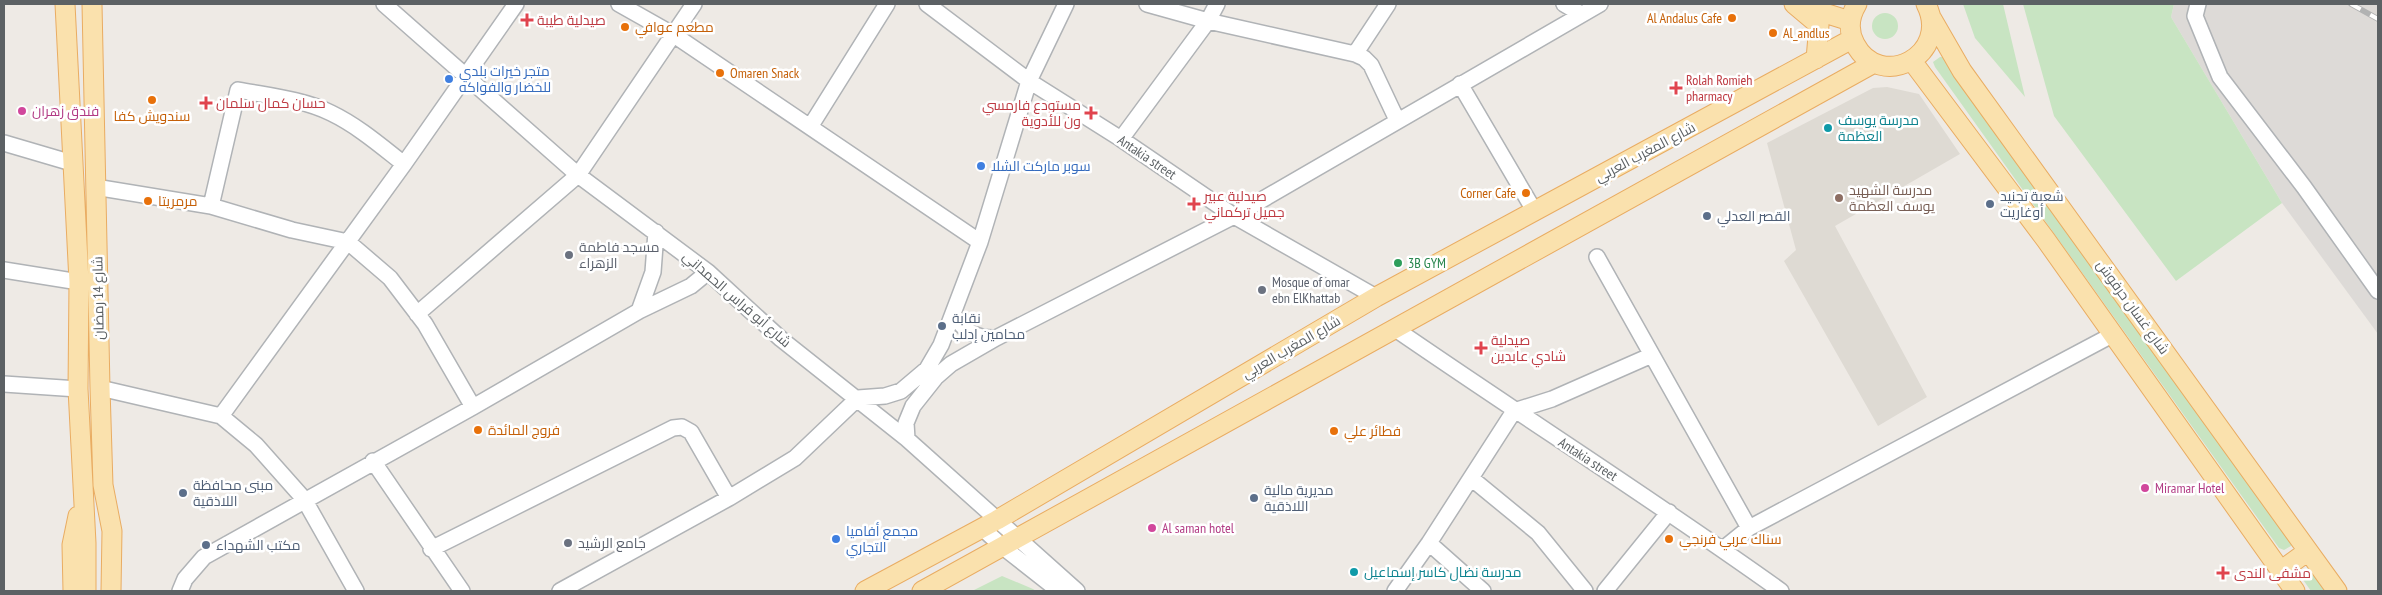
<svg xmlns="http://www.w3.org/2000/svg" width="2382" height="595" font-family="'PT Sans Narrow',Cairo,sans-serif">
	<style>
		.industrial { fill: #dddad7 }
		.education { fill: #dedad3 }
		.green { fill: #c8e4c2 }
		.lines { fill: none; stroke-linecap: round; stroke-linejoin: round }
		.minor-casing { stroke: #b0b3b6; stroke-width: 18 }
		.major-casing { stroke: #e9ac62; stroke-width: 21 }
		.minor { stroke: #fff; stroke-width: 15 }
		.major { stroke: #fae1ad; stroke-width: 19 }
		.rail-casing { stroke: #b1b2b2; stroke-width: 5.5 }
		.rail { stroke: #fff; stroke-width: 4; stroke-dasharray: 11; stroke-linecap: butt }
		.food-dot { fill: #e8710a; stroke: #fff; stroke-width: 2 }
		.health-dot { fill: #e0444e; stroke: #fff; stroke-width: 2 }
		.shop-dot { fill: #3f7fe0; stroke: #fff; stroke-width: 2 }
		.hotel-dot { fill: #d1479c; stroke: #fff; stroke-width: 2 }
		.culture-dot { fill: #0f9aa8; stroke: #fff; stroke-width: 2 }
		.education-dot { fill: #8d6e63; stroke: #fff; stroke-width: 2 }
		.service-dot { fill: #5c6f8a; stroke: #fff; stroke-width: 2 }
		.worship-dot { fill: #6b7280; stroke: #fff; stroke-width: 2 }
		.leisure-dot { fill: #2e9e5b; stroke: #fff; stroke-width: 2 }
		.labels { text-anchor: middle; stroke-width: 5; stroke-linejoin: round; paint-order: stroke }
		.food-label { font-size: 14px; fill: #c56008; stroke: #fff; text-anchor: start }
		.health-label { font-size: 14px; fill: #be3a42; stroke: #fff; text-anchor: start }
		.shop-label { font-size: 14px; fill: #366cbe; stroke: #fff; text-anchor: start }
		.hotel-label { font-size: 14px; fill: #b23c85; stroke: #fff; text-anchor: start }
		.culture-label { font-size: 14px; fill: #0d838f; stroke: #fff; text-anchor: start }
		.street-label { font-size: 14px; fill: #5c6164; stroke: #fff }
		.education-label { font-size: 14px; fill: #785e54; stroke: #fff; text-anchor: start }
		.service-label { font-size: 14px; fill: #4e5e75; stroke: #fff; text-anchor: start }
		.worship-label { font-size: 14px; fill: #5b616d; stroke: #fff; text-anchor: start }
		.leisure-label { font-size: 14px; fill: #27864d; stroke: #fff; text-anchor: start }
	</style>
	<rect width="100%" height="100%" fill="#eeeae5"/>
	<path class="industrial" d="M 2174,4 L 2378,4 L 2378,334 L 2282,203 L 2171,17 Z"/>
	<path class="education" d="M 1887,87 L 1919,94 L 1960,154 L 1835,226 L 1927,397 L 1878,426 L 1784,261 L 1796,250 L 1767,143 L 1873,88 Z"/>
	<path class="green" d="M 1963,4 L 2003,4 L 2025,97 L 1975,38 Z
		M 2023,4 L 2174,4 L 2171,17 L 2282,203 L 2176,281 L 2054,116 Z
		M1872 26a13 13 0 1 1 26 0a13 13 0 1 1-26 0Z
		M 1940,57 L 1943,57 L 2291,542 L 2291,546 L 2284,550 L 2279,548 L 1935,67 L 1933,62 Z
		M 2308,568 L 2310,568 L 2327,591 L 2311,591 L 2299,574 Z
		M 1002,576 L 1033,589 L 1036,591 L 972,591 Z"/>
	<g class="lines">
		<g class="minor-casing">
			<path id="minor" d="M 384,4 L 578,175 L 708,272 L 781,339 L 907,439 L 1077,591
				M 619,4 L 674,35 L 980,242
				M 927,4 L 1029,81 L 1121,139 L 1234,216 L 1376,297
				M 1147,4 L 1208,21 L 1355,54 L 1364,58 L 1371,65 L 1397,120
				M 1564,4 L 1581,14
				M 2198,4 L 2195,16 L 2220,77 L 2304,187 L 2378,291
				M 1355,54 L 1388,4
				M 1460,84 L 1535,212
				M 810,127 L 887,4
				M 1121,139 L 1208,21 L 1217,4
				M 4,143 L 72,163
				M 95,187 L 211,206 L 292,230 L 348,242 L 390,278 L 425,324 L 473,407
				M 211,206 L 238,90 C 269,96 302,99 331,113 C 358,126 381,146 404,164
				M 4,270 L 79,282
				M 639,311 L 653,272 L 656,232
				M 417,314 L 578,175 L 694,4
				M 953,314 C 964,331 976,339 996,338
				M 1394,328 C 1523,417 1654,500 1781,591
				M 1652,355 L 1749,528
				M 4,384 L 78,389
				M 100,388 L 221,416
				M 907,439 L 906,423 L 913,406 L 936,377 L 951,364 L 996,338 L 1234,216 L 1600,4
				M 373,461 L 462,591
				M 1471,478 L 1538,533 L 1585,591
				M 982,528 L 1003,547 L 1059,591
				M 1429,543 L 1483,591
				M 431,549 L 673,428 L 682,427 L 691,432 L 729,498
				M 1723,549 L 1749,528 L 2112,335
				M 180,591 L 185,579 L 204,557 L 473,407 L 639,311 L 691,286 L 708,272
				M 356,591 L 304,499 L 256,445 L 221,416 L 404,164 L 516,4
				M 560,591 L 729,498 L 795,458 L 858,398 L 885,396 L 901,391 L 927,369 L 941,345 L 980,242 L 1029,81 L 1066,4
				M 1395,591 L 1429,543 L 1514,411 L 1552,399 L 1652,355 L 1597,257
				M 1605,591 L 1669,512"/>
		</g>
		<g class="major-casing">
			<path id="major" d="M 65,4 L 79,282 L 78,389 L 86,543 L 86,591
				M 92,4 L 100,388 L 103,485 L 112,531 L 111,591
				M 1794,4 L 1819,25 L 1816,59
				M 1857,4 C 1849,17 1848,31 1855,44 C 1880,92 1952,55 1926,4
				M 1802,6 L 1850,21
				M 1932,19 L 1962,71 L 2337,591
				M 1912,61 L 2046,240 L 2295,591
				M 2282,570 L 2308,551
				M 73,591 L 72,545 L 78,516
				M 865,591 L 997,520 L 1376,297 L 1852,39
				M 922,591 L 1874,63"/>
		</g>
		<use href="#minor" class="minor"/>
		<use href="#major" class="major"/>
		<g class="rail-casing">
			<path id="rail" d="M 2351,4 L 2378,19"/>
		</g>
		<use href="#rail" class="rail"/>
	</g>
	<g class="food-dot">
		<circle cx="1732" cy="18" r="5"/>
		<circle cx="625" cy="27" r="5"/>
		<circle cx="1773" cy="33" r="5"/>
		<circle cx="720" cy="73" r="5"/>
		<circle cx="152" cy="100" r="5"/>
		<circle cx="1526" cy="193" r="5"/>
		<circle cx="148" cy="201" r="5"/>
		<circle cx="478" cy="430" r="5"/>
		<circle cx="1334" cy="431" r="5"/>
		<circle cx="1669" cy="539" r="5"/>
	</g>
	<g class="health-dot">
		<path d="M524.5 12.5h5v5h5v5h-5v5h-5v-5h-5v-5h5z"/>
		<path d="M1673.5 80.5h5v5h5v5h-5v5h-5v-5h-5v-5h5z"/>
		<path d="M203.5 95.5h5v5h5v5h-5v5h-5v-5h-5v-5h5z"/>
		<path d="M1088.5 105.5h5v5h5v5h-5v5h-5v-5h-5v-5h5z"/>
		<path d="M1191.5 196.5h5v5h5v5h-5v5h-5v-5h-5v-5h5z"/>
		<path d="M1478.5 340.5h5v5h5v5h-5v5h-5v-5h-5v-5h5z"/>
		<path d="M2220.5 565.5h5v5h5v5h-5v5h-5v-5h-5v-5h5z"/>
	</g>
	<g class="shop-dot">
		<circle cx="449" cy="79" r="5"/>
		<circle cx="981" cy="166" r="5"/>
		<circle cx="836" cy="539" r="5"/>
	</g>
	<g class="hotel-dot">
		<circle cx="22" cy="111" r="5"/>
		<circle cx="2145" cy="488" r="5"/>
		<circle cx="1152" cy="528" r="5"/>
	</g>
	<g class="culture-dot">
		<circle cx="1828" cy="128" r="5"/>
		<circle cx="1354" cy="572" r="5"/>
	</g>
	<circle class="education-dot" cx="1839" cy="198" r="5"/>
	<g class="service-dot">
		<circle cx="1990" cy="204" r="5"/>
		<circle cx="1707" cy="216" r="5"/>
		<circle cx="942" cy="326" r="5"/>
		<circle cx="183" cy="493" r="5"/>
		<circle cx="1254" cy="498" r="5"/>
		<circle cx="206" cy="545" r="5"/>
	</g>
	<g class="worship-dot">
		<circle cx="569" cy="255" r="5"/>
		<circle cx="1262" cy="290" r="5"/>
		<circle cx="568" cy="543" r="5"/>
	</g>
	<circle class="leisure-dot" cx="1398" cy="263" r="5"/>
	<g class="labels">
		<g class="food-label">
			<text x="1722" y="23" text-anchor="end">Al Andalus Cafe</text>
			<text x="635" y="32">مطعم عوافي</text>
			<text x="1783" y="38">Al_andlus</text>
			<text x="730" y="78">Omaren Snack</text>
			<text x="152" y="121" text-anchor="middle">سندويش كفا</text>
			<text x="1516" y="198" text-anchor="end">Corner Cafe</text>
			<text x="158" y="206">مرمريتا</text>
			<text x="488" y="435">فروج المائدة</text>
			<text x="1344" y="436">فطائر علي</text>
			<text x="1679" y="544">سناك عربي فرنجي</text>
		</g>
		<g class="health-label">
			<text x="537" y="25">صيدلية طيبة</text>
			<text x="1686" y="85">Rolah Romieh<tspan x="1686" dy="16">pharmacy</tspan></text>
			<text x="216" y="108">حسان كمال سلمان</text>
			<text x="1081" y="110" text-anchor="end">مستودع فارمسي<tspan x="1081" dy="16">ون للأدوية</tspan></text>
			<text x="1204" y="201">صيدلية عبير<tspan x="1204" dy="16">جميل تركماني</tspan></text>
			<text x="1491" y="345">صيدلية<tspan x="1491" dy="16">شادي عابدين</tspan></text>
			<text x="2234" y="578">مشفى الندى</text>
		</g>
		<g class="shop-label">
			<text x="459" y="76">متجر خيرات بلدي<tspan x="459" dy="16">للخضار والفواكه</tspan></text>
			<text x="991" y="171">سوبر ماركت الشلا</text>
			<text x="846" y="536">مجمع أفاميا<tspan x="846" dy="16">التجاري</tspan></text>
		</g>
		<g class="hotel-label">
			<text x="32" y="116">فندق زهران</text>
			<text x="2155" y="493">Miramar Hotel</text>
			<text x="1162" y="533">Al saman hotel</text>
		</g>
		<g class="culture-label">
			<text x="1838" y="125">مدرسة يوسف<tspan x="1838" dy="16">العظمة</tspan></text>
			<text x="1364" y="577">مدرسة نضال كاسر إسماعيل</text>
		</g>
		<g class="street-label">
			<text transform="translate(1645 152) rotate(-28)" y="5">شارع المغرب العربي</text>
			<text transform="translate(1147 157) rotate(34)" y="5">Antakia street</text>
			<text transform="translate(98 298) rotate(-91)" y="5">شارع 14 رمضان</text>
			<text transform="translate(737 299) rotate(41)" y="5">شارع أبو فراس الحمداني</text>
			<text transform="translate(2133 307) rotate(54)" y="5">شارع غسان حرفوش</text>
			<text transform="translate(1291 347) rotate(-30)" y="5">شارع المغرب العربي</text>
			<text transform="translate(1588 459) rotate(33)" y="5">Antakia street</text>
		</g>
		<g class="education-label">
			<text x="1849" y="195">مدرسة الشهيد<tspan x="1849" dy="16">يوسف العظمة</tspan></text>
		</g>
		<g class="service-label">
			<text x="2000" y="201">شعبة تجنيد<tspan x="2000" dy="16">أوغاريت</tspan></text>
			<text x="1717" y="221">القصر العدلي</text>
			<text x="952" y="323">نقابة<tspan x="952" dy="16">محامين إدلب</tspan></text>
			<text x="193" y="490">مبنى محافظة<tspan x="193" dy="16">اللاذقية</tspan></text>
			<text x="1264" y="495">مديرية مالية<tspan x="1264" dy="16">اللاذقية</tspan></text>
			<text x="216" y="550">مكتب الشهداء</text>
		</g>
		<g class="worship-label">
			<text x="579" y="252">مسجد فاطمة<tspan x="579" dy="16">الزهراء</tspan></text>
			<text x="1272" y="287">Mosque of omar<tspan x="1272" dy="16">ebn ElKhattab</tspan></text>
			<text x="578" y="548">جامع الرشيد</text>
		</g>
		<g class="leisure-label">
			<text x="1408" y="268">3B GYM</text>
		</g>
	</g>
	<rect width="2382" height="595" fill="none" stroke="#5c6164" stroke-width="10"/>
</svg>
